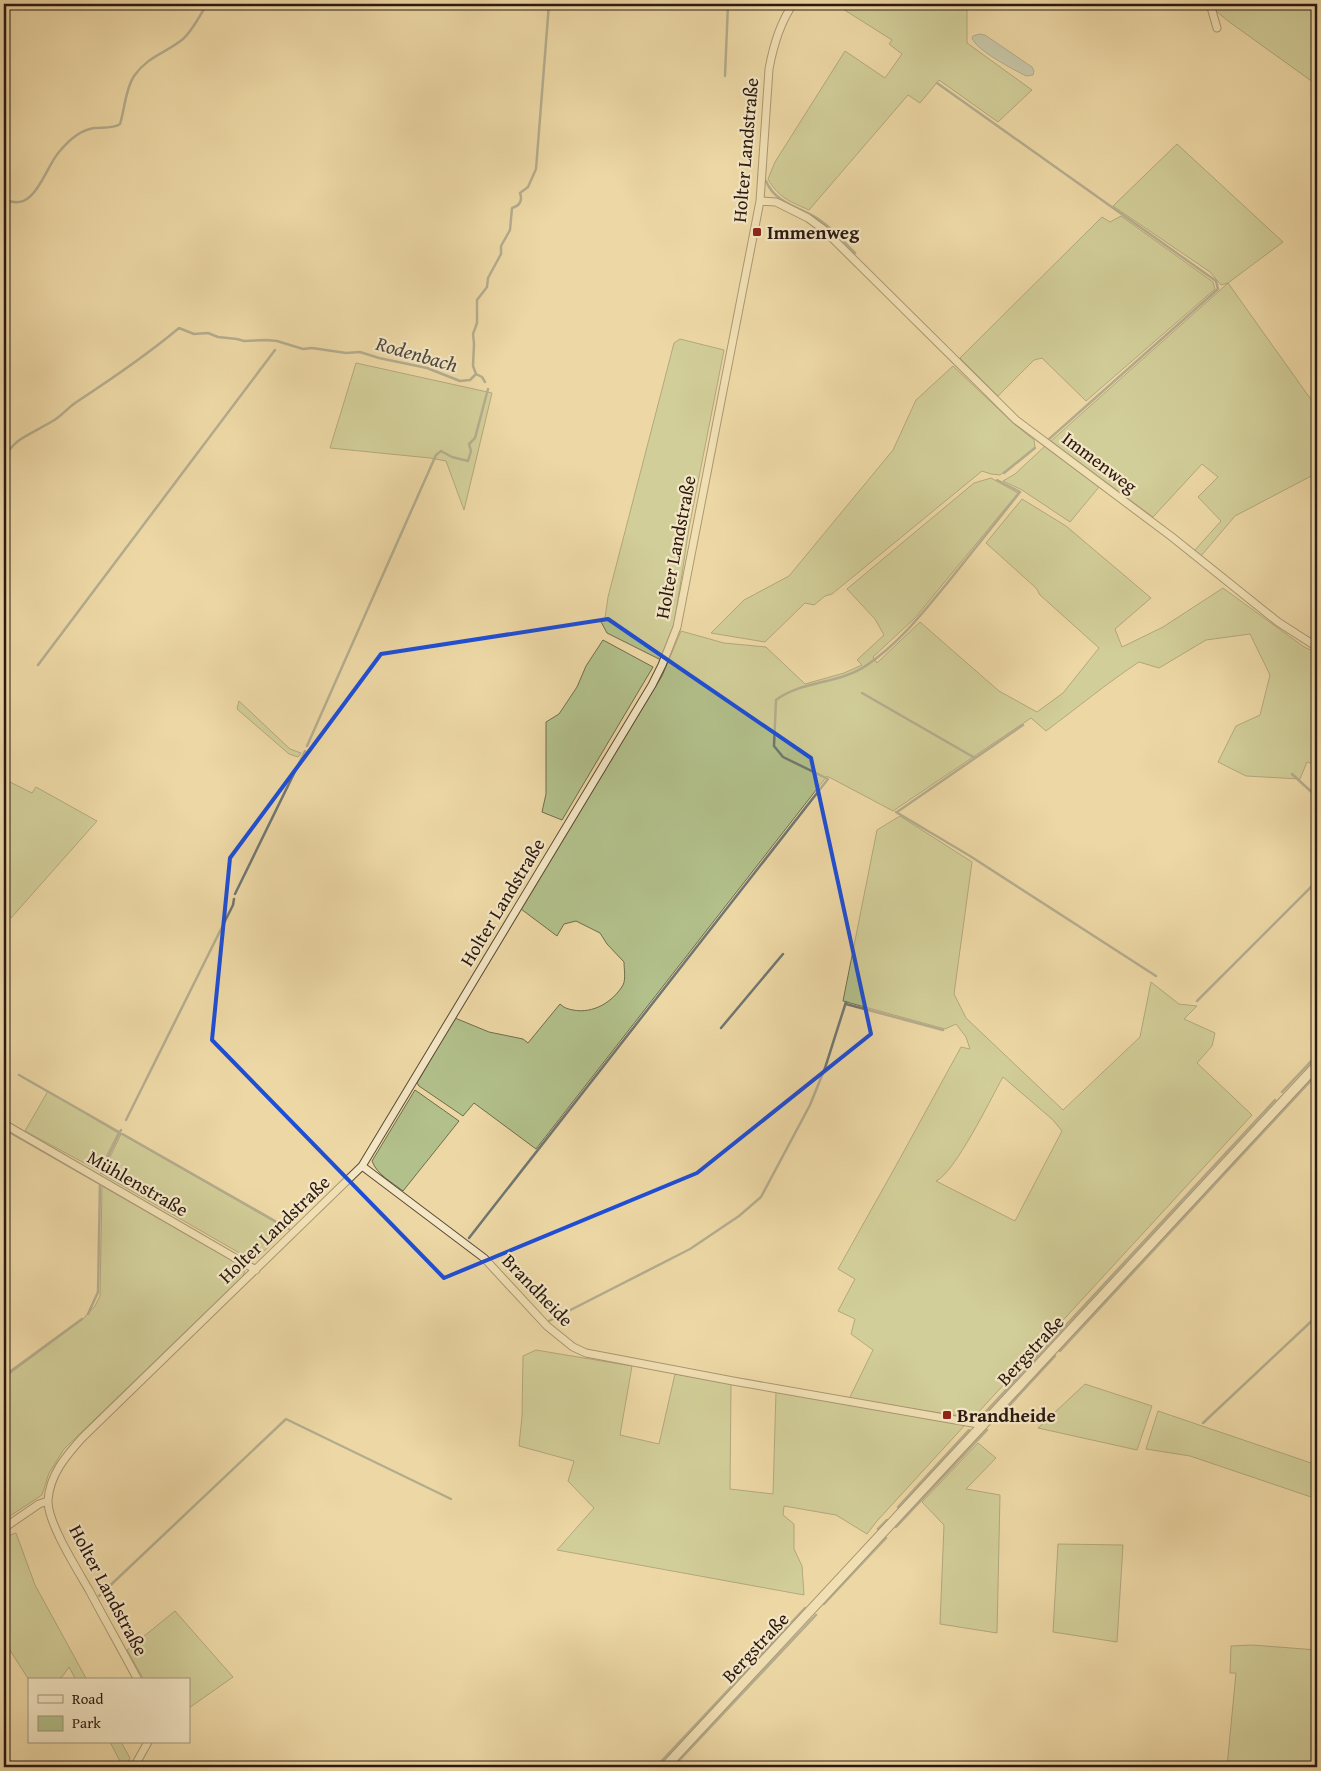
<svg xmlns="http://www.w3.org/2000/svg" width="1321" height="1771" font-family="'Gentium Book Plus',serif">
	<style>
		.green { fill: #b2c08b; stroke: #6f6c4e; fill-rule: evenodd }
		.water { fill: #9db7b2; stroke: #707772 }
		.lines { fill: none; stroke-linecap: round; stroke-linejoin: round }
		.stream { stroke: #707772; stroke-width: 2.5 }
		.minor-casing { stroke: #5c4836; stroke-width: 9 }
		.tertiary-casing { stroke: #5c4836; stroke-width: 11 }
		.minor { stroke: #f3e6c4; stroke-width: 7 }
		.tertiary { stroke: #f3e6c4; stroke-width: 9 }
		.marked { fill: none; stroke: #1d4ed8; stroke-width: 4; stroke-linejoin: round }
		.poi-dot { fill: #8f2418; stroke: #f3e6c4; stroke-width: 2 }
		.labels { text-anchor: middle; stroke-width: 4.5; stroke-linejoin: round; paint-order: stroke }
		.street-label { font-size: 19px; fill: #2c1811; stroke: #f3e6c4 }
		.poi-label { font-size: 19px; font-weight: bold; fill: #2c1811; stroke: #f3e6c4; text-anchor: start }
		.water-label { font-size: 20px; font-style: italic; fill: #4e4841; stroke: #f3e6c4 }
	</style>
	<rect width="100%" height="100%" fill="#edd8a5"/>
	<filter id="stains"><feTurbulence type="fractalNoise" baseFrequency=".004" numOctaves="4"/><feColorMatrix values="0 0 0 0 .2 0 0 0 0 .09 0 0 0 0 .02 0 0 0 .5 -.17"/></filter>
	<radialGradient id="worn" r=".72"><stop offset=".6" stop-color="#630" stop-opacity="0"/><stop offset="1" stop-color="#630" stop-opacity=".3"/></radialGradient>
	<path class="green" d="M 835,4 L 967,4 L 967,43 L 1032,90 L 998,122 L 939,80 L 920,103 L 908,95 L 809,210 C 789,201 779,198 768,179 L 775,162 L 845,51 L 885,78 L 902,54 L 889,44 L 892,40 Z
		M 1212,4 L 1317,4 L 1317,85 L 1228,21 L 1216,11 Z
		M 1177,144 L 1283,242 L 1228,283 L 1317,408 L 1317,473 L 1235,516 L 1201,556 L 1195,550 L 1221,521 L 1198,497 L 1218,477 L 1202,464 L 1153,517 L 1051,441 L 1228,283 L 1221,285 L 1210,272 L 1113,206 Z
		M 1121,216 L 1213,282 L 1215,289 L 1086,401 L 1042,358 L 1034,360 L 998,396 L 960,358 L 1102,217 L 1110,222 Z
		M 680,339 L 724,350 L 689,528 L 674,626 L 661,660 L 607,633 L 600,620 L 605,618 L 608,597 L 674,343 Z
		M 356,363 L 492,393 L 464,510 L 446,461 L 430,458 L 330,448 Z
		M 953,366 L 1013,423 L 1034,440 L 1035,447 L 1000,475 L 991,474 L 982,471 L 832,594 L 825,596 L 814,605 L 805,603 L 765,642 L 711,633 L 744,600 L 789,576 L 893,450 L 916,400 Z
		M 1045,446 L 1099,487 L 1070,522 L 1022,490 L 1003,481 L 1015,474 Z
		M 991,478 L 1018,493 L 915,618 L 873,657 L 877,663 L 920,622 L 999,691 L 1037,712 L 1063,693 L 1099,648 L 1040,595 L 1036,588 L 986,543 L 1022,499 L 1066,526 L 1151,598 L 1115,629 L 1122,647 L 1163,627 L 1223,588 L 1304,647 L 1317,653 L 1317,765 L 1307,762 L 1300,779 L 1246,776 L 1218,762 L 1236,726 L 1260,715 L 1270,675 L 1250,634 L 1206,640 L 1159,668 L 1139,662 C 1107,683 1077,708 1046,731 L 1031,718 L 893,811 L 827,776 L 536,1149 L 474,1103 L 463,1116 L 419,1086 L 417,1083 L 455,1018 L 489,1032 L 523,1039 L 528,1043 L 560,1004 C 564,1008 568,1009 573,1010 C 593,1014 613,1002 623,985 C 626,979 624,969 624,962 L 607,944 L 600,933 L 576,921 L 564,924 L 557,936 L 521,909 L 662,676 L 681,631 L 724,643 L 766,647 L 805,684 L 844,673 L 862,665 L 857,660 L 884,635 L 875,619 L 847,589 L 974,483 Z
		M 603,640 L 653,667 L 562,820 L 542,812 L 546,794 L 546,722 L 559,714 L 577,687 L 586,666 Z
		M 239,701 L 290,749 L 301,753 L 298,757 L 289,754 L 237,709 Z
		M 4,779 L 32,793 L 36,787 L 97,821 L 11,918 L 4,914 Z
		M 900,816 L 972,862 L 954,994 L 966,1018 L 1063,1110 L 1140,1037 L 1151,982 L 1179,1004 L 1197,1006 L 1184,1019 L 1215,1033 L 1212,1046 L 1197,1063 L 1252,1115 L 973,1418 L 849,1399 L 873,1350 L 851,1334 L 855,1319 L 838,1311 L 855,1279 L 838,1269 L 898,1162 L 961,1047 L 970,1049 L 966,1037 L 956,1024 L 945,1029 L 843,1001 L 877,830 ZM 1003,1077 L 1053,1120 L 1062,1131 L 1015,1221 L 936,1181 C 955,1173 991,1098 1003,1077 Z
		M 415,1090 L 459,1121 L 403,1191 C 392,1182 377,1175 372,1161 Z
		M 48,1091 L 118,1133 L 99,1171 L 25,1131 Z
		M 121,1134 L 287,1229 L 256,1259 L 250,1259 L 102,1174 Z
		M 102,1186 L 243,1267 L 245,1271 L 243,1276 L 64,1449 L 49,1473 L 42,1495 L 4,1520 L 4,1378 L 83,1319 L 95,1306 L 100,1296 Z
		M 536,1350 L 632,1366 L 620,1435 L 659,1444 L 675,1374 L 731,1384 L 730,1489 L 773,1494 L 776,1391 L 965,1425 L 877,1521 L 867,1534 L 836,1515 L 784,1506 L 783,1515 L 794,1524 L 794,1549 L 802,1566 L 804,1595 L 557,1550 L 594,1508 L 568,1481 L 574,1461 L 519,1446 L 522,1416 L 523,1356 Z
		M 1085,1384 L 1152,1406 L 1137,1450 L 1038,1428 Z
		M 1158,1411 L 1317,1465 L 1317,1499 L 1190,1456 L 1146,1449 Z
		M 978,1443 L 996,1458 L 966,1489 L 1000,1495 L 997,1633 L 940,1624 L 944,1525 L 922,1502 Z
		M 16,1533 L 35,1585 L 87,1680 L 76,1680 L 69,1667 L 62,1677 L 56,1680 L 29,1680 L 4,1641 L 4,1537 Z
		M 1058,1544 L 1123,1545 L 1117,1642 L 1053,1632 Z
		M 175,1611 L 233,1677 L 189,1708 L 189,1680 L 144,1680 L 127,1650 Z
		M 1252,1645 L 1317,1650 L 1317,1767 L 1227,1767 L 1236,1673 L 1230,1673 L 1231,1646 Z
		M 110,1742 L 121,1742 L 130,1758 L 126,1767 L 123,1767 Z"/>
	<path class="water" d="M 979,34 L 985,35 L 1032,67 L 1034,71 L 1033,75 L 1026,76 C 1013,69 977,51 972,38 L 973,36 Z"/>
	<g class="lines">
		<path class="stream" d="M 725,76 L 728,4
			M 937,83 L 1216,281 L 1218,289 L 1048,440
			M 766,181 C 776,205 802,207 821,221 C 834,230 844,242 855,253
			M 4,199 C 35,215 44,169 59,152 C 68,141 80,130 94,128 C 102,127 113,129 120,124 C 125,108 125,90 134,76 C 148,56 166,53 183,39 C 193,30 200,15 207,4
			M 476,374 L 473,366 L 474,344 L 473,334 L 477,323 L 477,300 L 487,287 L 488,278 L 501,254 L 501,246 L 510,230 L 512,208 C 519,206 523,201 520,193 L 528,187 L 536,169 L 549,4
			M 476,374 L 482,377 L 485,382
			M 4,455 C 10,450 14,443 21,439 C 30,433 41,428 51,422 C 61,417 68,407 78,401 C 113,378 147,355 179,328 L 194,334 L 208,333 L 218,337 L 237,339 L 244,341 L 266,340 L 277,341 L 303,349 L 312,348 L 346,353 L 360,352 L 379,358 L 427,368 L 460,381 L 470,380 L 476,374
			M 1004,473 L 1035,448
			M 38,665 L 275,350
			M 862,693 L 975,758
			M 307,746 L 436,455 L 441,451 L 452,457 L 468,461 L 471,451 L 469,444 L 475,438 L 488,389
			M 1292,774 L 1317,797
			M 896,812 L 970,856 L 1156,976
			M 897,812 L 1023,725
			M 235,894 L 305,751
			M 1197,1001 L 1317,881
			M 846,1004 L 943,1030
			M 721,1028 L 783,954
			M 19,1075 L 289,1229
			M 1282,1092 L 1317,1055
			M 126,1120 L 233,905 L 234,899
			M 4,1129 L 100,1184
			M 105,1163 L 121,1130
			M 101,1173 L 103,1167
			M 469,1238 L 828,779 L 783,757 L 774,746 L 776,700 C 800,681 840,684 867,665 C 900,643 924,611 949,581 C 973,551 996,522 1020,492 L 997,480
			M 88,1314 L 98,1292 L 100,1183
			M 547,1322 L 690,1249 L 739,1216 L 761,1197 L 810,1105 L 825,1068 L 846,1002
			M 1060,1351 L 1317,1074
			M 4,1376 L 82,1319
			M 980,1418 L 1275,1100
			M 995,1421 L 1055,1356
			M 1203,1423 L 1317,1316
			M 898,1507 L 969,1430
			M 896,1527 L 987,1430
			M 878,1529 L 887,1520
			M 99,1596 L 286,1419 L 451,1499
			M 824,1604 L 886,1538
			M 656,1767 L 805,1608
			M 673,1767 L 816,1615"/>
		<g class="minor-casing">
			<path id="minor" d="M 1210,4 L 1217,28
				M 760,201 L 776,202 L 808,218 L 823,229 L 1016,420 L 1172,537 L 1278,622 L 1317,647
				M 4,1124 L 256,1270
				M 362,1166 L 484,1258 L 547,1326 L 573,1347 L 586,1353 L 733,1381 L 984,1425
				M 4,1528 L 39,1504 L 48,1501
				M 138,1680 C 122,1650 105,1620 89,1590 C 77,1569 47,1522 48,1500 C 50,1474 66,1456 82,1438 L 362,1166 L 652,685 L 662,665 L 677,627 L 760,201 L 769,69 C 773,47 780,23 793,4
				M 134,1767 L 148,1742"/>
		</g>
		<g class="tertiary-casing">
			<path id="tertiary" d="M 665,1767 L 1317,1065"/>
		</g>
		<use href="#minor" class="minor"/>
		<use href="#tertiary" class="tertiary"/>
	</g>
	<path d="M0 0H1321V1771H0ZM 608,619 L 811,758 L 871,1034 L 697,1173 L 444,1278 L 212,1040 L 230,858 L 381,654 Z" fill="#edd8a5" fill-opacity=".55" fill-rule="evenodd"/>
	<path class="marked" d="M 608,619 L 811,758 L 871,1034 L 697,1173 L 444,1278 L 212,1040 L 230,858 L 381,654 Z"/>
	<g class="poi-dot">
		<rect x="752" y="227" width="10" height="10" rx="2.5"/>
		<rect x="942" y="1410" width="10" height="10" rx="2.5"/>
	</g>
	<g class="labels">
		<g class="street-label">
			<text transform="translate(745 150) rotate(-85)" y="7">Holter Landstraße</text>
			<text transform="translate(1100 462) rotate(37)" y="7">Immenweg</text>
			<text transform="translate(675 547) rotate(-79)" y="7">Holter Landstraße</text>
			<text transform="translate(502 902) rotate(-59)" y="7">Holter Landstraße</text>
			<text transform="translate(138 1183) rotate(30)" y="7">Mühlenstraße</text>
			<text transform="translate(274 1229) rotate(-44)" y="7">Holter Landstraße</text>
			<text transform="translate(538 1290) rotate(46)" y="7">Brandheide</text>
			<text transform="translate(1030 1350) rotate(-47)" y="7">Bergstraße</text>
			<text transform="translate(109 1590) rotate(62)" y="7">Holter Landstraße</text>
			<text transform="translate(755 1647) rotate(-47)" y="7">Bergstraße</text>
		</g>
		<g class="poi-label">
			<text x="767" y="239">Immenweg</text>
			<text x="957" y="1422">Brandheide</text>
		</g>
		<g class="water-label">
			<text transform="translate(417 354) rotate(16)" y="7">Rodenbach</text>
		</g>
	</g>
	<rect width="1321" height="1771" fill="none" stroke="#edd8a5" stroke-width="20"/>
	<rect x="5" y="5" width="1311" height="1761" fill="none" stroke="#2c1811" stroke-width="2.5"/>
	<rect x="10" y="10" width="1301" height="1751" fill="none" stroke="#2c1811"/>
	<rect x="28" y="1678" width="162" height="65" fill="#f3e6c4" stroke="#a3947c"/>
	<rect x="38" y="1695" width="25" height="8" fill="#f3e6c4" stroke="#a3947c"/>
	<text x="72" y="1704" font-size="15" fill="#2c1811">Road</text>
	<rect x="38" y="1716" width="25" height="15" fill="#b2c08b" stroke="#a3947c"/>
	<text x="72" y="1728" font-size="15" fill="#2c1811">Park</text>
	<rect width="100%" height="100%" filter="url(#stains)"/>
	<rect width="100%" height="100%" fill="url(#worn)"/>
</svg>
